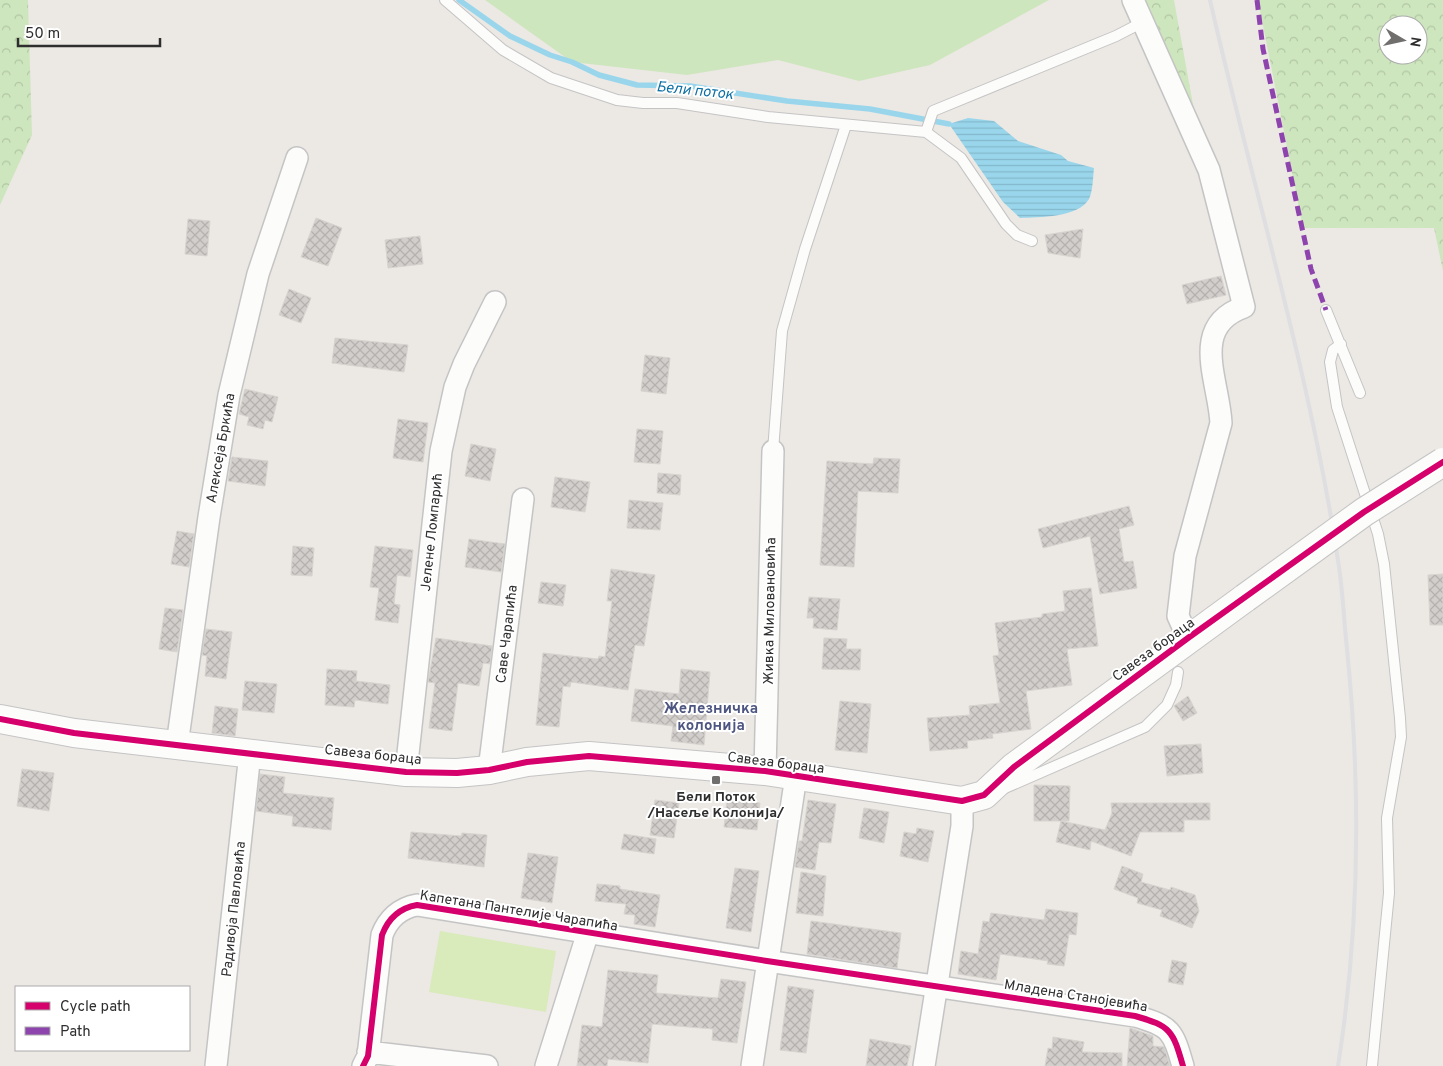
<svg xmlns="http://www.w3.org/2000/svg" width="1443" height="1066" font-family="Overpass,sans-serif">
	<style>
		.grass { fill: #cee6be }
		.forest { fill: url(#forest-crowns); fill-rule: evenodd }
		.pitch { fill: #d9eabb }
		.water { fill: url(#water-rules) }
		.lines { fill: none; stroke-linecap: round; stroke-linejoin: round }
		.stream { stroke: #99d6ec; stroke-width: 5.5 }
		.building { fill: url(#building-cross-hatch); stroke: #d7d4d0 }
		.lane-casing { stroke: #c5c4c5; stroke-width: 12 }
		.street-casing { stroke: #c5c4c5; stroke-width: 24 }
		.secondary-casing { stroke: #c5c4c5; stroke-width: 30 }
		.lane { stroke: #fcfcfb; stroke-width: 10 }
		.street { stroke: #fcfcfb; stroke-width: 21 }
		.secondary { stroke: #fcfcfb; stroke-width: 28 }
		.rail { stroke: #dfdfe1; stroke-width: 4 }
		.secondary-bridge-casing { stroke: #c5c4c5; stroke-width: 30; stroke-linecap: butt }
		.secondary-bridge { stroke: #fcfcfb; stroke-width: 28 }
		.quiet { stroke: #8e44ad; stroke-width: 5; stroke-dasharray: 10 5; stroke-linecap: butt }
		.cycleway-casing { stroke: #fff; stroke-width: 9 }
		.cycleway { stroke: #d6006c; stroke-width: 6 }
		.poi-dot { fill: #706f6e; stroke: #fff; stroke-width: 2 }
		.labels { text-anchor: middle; stroke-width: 4; stroke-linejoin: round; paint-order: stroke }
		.street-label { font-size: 14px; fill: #2e2e2e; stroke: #fff }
		.poi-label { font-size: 14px; font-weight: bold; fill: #2e2e2e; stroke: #fff }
		.water-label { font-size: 15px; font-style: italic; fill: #0d6fa3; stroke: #fff }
		.neighbourhood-label { font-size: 15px; font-weight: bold; fill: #4d5680; stroke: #fff }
	</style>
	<defs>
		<pattern id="forest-crowns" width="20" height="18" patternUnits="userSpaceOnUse" patternTransform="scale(1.25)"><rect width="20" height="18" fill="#cee6be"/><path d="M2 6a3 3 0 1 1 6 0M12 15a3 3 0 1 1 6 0" fill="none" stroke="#b1c6a4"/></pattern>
		<pattern id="water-rules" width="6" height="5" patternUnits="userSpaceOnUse" patternTransform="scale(1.25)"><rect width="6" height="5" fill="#99d6ec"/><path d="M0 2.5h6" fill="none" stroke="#84b8cb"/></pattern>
		<pattern id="building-cross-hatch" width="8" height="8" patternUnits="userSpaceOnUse" patternTransform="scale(1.25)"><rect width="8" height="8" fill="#d1cecb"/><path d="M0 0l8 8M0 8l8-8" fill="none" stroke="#b4b1af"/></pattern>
	</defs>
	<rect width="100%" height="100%" fill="#ece8e4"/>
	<path class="grass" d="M 485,0 L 1049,0 L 930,65 L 859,81 L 778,60 L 687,75 L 572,62 Z"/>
	<path class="forest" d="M 0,0 L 28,0 L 32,135 L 0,205 Z
		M 1130,0 L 1174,0 L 1202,154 Z
		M 1258,0 L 1443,0 L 1443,271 L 1434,228 L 1303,228 ZM 1388,25 L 1418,25 L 1418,55 L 1388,55 Z"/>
	<path class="pitch" d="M 440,931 L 556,951 L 546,1012 L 429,992 Z"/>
	<path class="water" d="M 968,118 L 994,121 L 1018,141 L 1061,155 L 1068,161 L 1094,168 C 1093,176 1093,191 1089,199 C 1078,218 1039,217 1020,218 L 1003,202 L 949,124 Z"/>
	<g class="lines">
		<path class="stream" d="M 459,0 L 510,36 L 550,55 L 572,62 L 599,75 L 637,85 L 690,86 L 787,101 L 870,109 L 949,124"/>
	</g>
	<path class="building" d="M 316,218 L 342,228 L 328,266 L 301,257 Z
		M 188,219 L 210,221 L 207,256 L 185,254 Z
		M 1083,229 L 1080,258 L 1048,253 L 1045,235 Z
		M 420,236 L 423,264 L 388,268 L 385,240 Z
		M 1221,276 L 1226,295 L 1187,304 L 1182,285 Z
		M 289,289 L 311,298 L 301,323 L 279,315 Z
		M 335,338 L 408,345 L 404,372 L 332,363 Z
		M 645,355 L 670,358 L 666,394 L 641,391 Z
		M 245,389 L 278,397 L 272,422 L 265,420 L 263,429 L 247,425 L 249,417 L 239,414 Z
		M 398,419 L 428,423 L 423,462 L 393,458 Z
		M 637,429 L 663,431 L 660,464 L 634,462 Z
		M 471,444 L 496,449 L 490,481 L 465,476 Z
		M 232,457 L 268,461 L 265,486 L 228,481 Z
		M 874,458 L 900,459 L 898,493 L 858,491 L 854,567 L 820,565 L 827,461 L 873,464 Z
		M 658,473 L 681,475 L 680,495 L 657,493 Z
		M 555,477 L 590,482 L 585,512 L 551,507 Z
		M 629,500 L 663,503 L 660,530 L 627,528 Z
		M 1129,506 L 1134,525 L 1119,529 L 1124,562 L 1133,561 L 1137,588 L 1100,594 L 1090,536 L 1043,548 L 1038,529 Z
		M 177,531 L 194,534 L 189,567 L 171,564 Z
		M 469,539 L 505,544 L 501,572 L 465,567 Z
		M 293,546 L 314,548 L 312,576 L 291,575 Z
		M 375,546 L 413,550 L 410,577 L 397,575 L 394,604 L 400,605 L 398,623 L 375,620 L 379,588 L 370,587 Z
		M 611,569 L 655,575 L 644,646 L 635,645 L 628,690 L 571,682 L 570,687 L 563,686 L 559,727 L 536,725 L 543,653 L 598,659 L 599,656 L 605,657 L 612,601 L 607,601 Z
		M 1443,574 L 1443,625 L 1430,625 L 1428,575 Z
		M 541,582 L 566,585 L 563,606 L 538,603 Z
		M 1091,588 L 1098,646 L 1067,649 L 1072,685 L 1026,691 L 1031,729 L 992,734 L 993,738 L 967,741 L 968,748 L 930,751 L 927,718 L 970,715 L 969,706 L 1000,703 L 993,656 L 999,655 L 995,623 L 1042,617 L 1042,614 L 1065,611 L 1063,591 Z
		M 809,597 L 840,599 L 837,630 L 813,628 L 814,618 L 807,618 Z
		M 165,608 L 183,610 L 177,652 L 159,649 Z
		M 206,629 L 232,632 L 226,679 L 205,676 L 207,656 L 202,655 Z
		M 436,638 L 492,646 L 490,664 L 483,663 L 479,686 L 458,683 L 452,731 L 429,728 L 435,683 L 428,682 Z
		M 824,638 L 847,639 L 846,649 L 861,649 L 860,670 L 822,669 Z
		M 327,669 L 357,671 L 356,681 L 390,685 L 388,704 L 355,700 L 354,707 L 325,705 Z
		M 681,669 L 710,672 L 704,745 L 671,741 L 673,726 L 631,721 L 635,689 L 679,694 Z
		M 245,681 L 277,684 L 274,713 L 242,710 Z
		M 1188,696 L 1197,713 L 1183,721 L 1174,706 Z
		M 840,701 L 871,704 L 867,753 L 835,750 Z
		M 215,706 L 238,709 L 235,736 L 212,733 Z
		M 1201,744 L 1203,773 L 1167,776 L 1164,746 Z
		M 22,769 L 54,773 L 49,811 L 17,806 Z
		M 260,774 L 285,777 L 283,793 L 334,798 L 331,830 L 292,826 L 293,816 L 256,811 Z
		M 1034,785 L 1070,786 L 1069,821 L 1034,821 Z
		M 655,800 L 679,803 L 674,838 L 650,835 Z
		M 727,800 L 760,803 L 757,830 L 724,827 Z
		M 808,800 L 836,804 L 831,843 L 819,842 L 815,870 L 795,867 L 799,841 L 802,841 Z
		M 1111,803 L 1210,803 L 1210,820 L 1184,820 L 1184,832 L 1140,832 L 1131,856 L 1091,841 L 1090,850 L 1056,842 L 1061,821 L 1105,830 L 1112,813 Z
		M 864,808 L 889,812 L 884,843 L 859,838 Z
		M 917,828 L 934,831 L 928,862 L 900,856 L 904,832 L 916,834 Z
		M 411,832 L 461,836 L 462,833 L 487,835 L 484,867 L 408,858 Z
		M 624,834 L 656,839 L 654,854 L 621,849 Z
		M 528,853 L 558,857 L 552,903 L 521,898 Z
		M 1122,866 L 1143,874 L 1141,882 L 1170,890 L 1171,887 L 1195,895 L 1199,911 L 1192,928 L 1160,916 L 1162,910 L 1137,903 L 1138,898 L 1114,889 Z
		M 735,868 L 759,871 L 751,932 L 726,928 Z
		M 801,872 L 826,876 L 823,916 L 796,913 Z
		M 597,884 L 620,886 L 620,889 L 660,895 L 655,927 L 634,924 L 635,915 L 624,914 L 626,904 L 595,901 Z
		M 1046,909 L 1078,913 L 1076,935 L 1069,934 L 1064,966 L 1047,964 L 1048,961 L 1000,954 L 996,980 L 958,974 L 961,951 L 978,954 L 983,921 L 989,922 L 991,913 L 1044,920 Z
		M 811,921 L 901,933 L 897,968 L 807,954 Z
		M 1172,960 L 1187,963 L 1183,985 L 1168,982 Z
		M 608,970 L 658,975 L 656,993 L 718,998 L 721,979 L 746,982 L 737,1043 L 712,1040 L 713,1029 L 652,1024 L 648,1063 L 608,1059 L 607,1066 L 577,1066 L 582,1025 L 602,1027 Z
		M 788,986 L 814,990 L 806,1053 L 780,1050 Z
		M 1130,1028 L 1153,1036 L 1153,1046 L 1164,1047 L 1170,1066 L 1127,1066 Z
		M 1053,1037 L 1084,1042 L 1082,1052 L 1122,1053 L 1122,1066 L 1045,1066 L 1048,1048 L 1052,1049 Z
		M 870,1039 L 911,1046 L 907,1066 L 866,1066 Z"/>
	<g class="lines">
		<g class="lane-casing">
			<path id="lane" d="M 445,0 L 503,50 L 551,78 L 617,100 L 643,103 L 677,103 L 768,117 L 926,132 L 961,158 L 1006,224 L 1017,235 L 1032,241
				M 926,132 L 933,111 L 1116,36 L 1143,22
				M 1326,310 L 1360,393
				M 1341,344 L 1333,350 L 1330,362 L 1337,407 L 1378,534 L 1384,564 L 1400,718 L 1401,737 L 1387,818 L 1389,893 L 1372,1066
				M 773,451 L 782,331 L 805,249 L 846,125
				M 1005,788 L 1145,727 L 1167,705 L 1176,685 L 1178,672"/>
		</g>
		<g class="street-casing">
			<path id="street" d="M 1133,0 L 1209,170 L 1244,307 C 1189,326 1219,381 1221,423 L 1185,556 L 1178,616 L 1188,638
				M 177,745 L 209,517 L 229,395 L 258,274 L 297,158
				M 489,770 L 523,499
				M 765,771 L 773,451
				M 406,772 L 441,451 L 455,387 L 464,364 L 495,302
				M 368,1052 L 487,1066
				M 216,1066 L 250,753
				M 363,1066 L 368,1056 L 382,935 C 388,919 400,908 417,905 L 767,961 L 1135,1016 C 1171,1026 1173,1031 1183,1066
				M 546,1066 L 588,932
				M 752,1066 L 796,776
				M 924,1066 L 962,826 L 962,801"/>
		</g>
		<g class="secondary-casing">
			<path id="secondary" d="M 0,719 L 74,733 L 406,772 L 457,773 L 489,770 L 527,762 L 589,756 L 765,771 L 962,801 L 984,795 L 1014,767 L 1245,598"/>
		</g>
		<use href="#lane" class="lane"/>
		<use href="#street" class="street"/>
		<use href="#secondary" class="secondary"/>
		<path class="rail" d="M 1210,0 C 1253,189 1311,376 1339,567 C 1343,594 1344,622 1347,649 C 1361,788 1360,927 1338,1066"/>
		<g class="secondary-bridge-casing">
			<path id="secondary-bridge" d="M 1245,598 L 1364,512 L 1443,462"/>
		</g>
		<use href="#secondary-bridge" class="secondary-bridge"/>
		<path class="quiet" d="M 1257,0 L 1263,49 L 1311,269 L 1326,310"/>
		<g class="cycleway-casing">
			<path id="cycleway" d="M 0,719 L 74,733 L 406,772 L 457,773 L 489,770 L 527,762 L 589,756 L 765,771 L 962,801 L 984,795 L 1014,767 L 1188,638 L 1364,512 L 1443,462
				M 363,1066 L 368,1056 L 382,935 C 388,919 400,908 417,905 L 767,961 L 1135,1016 C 1171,1026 1173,1031 1183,1066"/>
		</g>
		<use href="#cycleway" class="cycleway"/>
	</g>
	<rect class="poi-dot" x="711" y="775" width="10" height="10" rx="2.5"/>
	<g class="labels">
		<g class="street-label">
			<text transform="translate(220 448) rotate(-80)" y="5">Алексеја Бркића</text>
			<text transform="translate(431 532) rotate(-84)" y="5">Јелене Ломпарић</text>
			<text transform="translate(769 611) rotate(-89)" y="5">Живка Миловановића</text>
			<text transform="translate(506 634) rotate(-83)" y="5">Саве Чарапића</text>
			<text transform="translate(1153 649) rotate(-36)" y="5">Савеза бораца</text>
			<text transform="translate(373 754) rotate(6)" y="5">Савеза бораца</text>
			<text transform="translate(776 762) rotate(7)" y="5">Савеза бораца</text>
			<text transform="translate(233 909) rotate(-84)" y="5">Радивоја Павловића</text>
			<text transform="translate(519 910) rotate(9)" y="5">Капетана Пантелије Чарапића</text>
			<text transform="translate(1076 995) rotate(9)" y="5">Младена Станојевића</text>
		</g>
		<g class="poi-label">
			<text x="716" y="801">Бели Поток<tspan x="716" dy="16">/Насеље Колонија/</tspan></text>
		</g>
		<g class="water-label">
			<text transform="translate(695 90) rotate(6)" y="5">Бели поток</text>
		</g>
		<g class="neighbourhood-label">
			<text x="711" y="713">Железничка<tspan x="711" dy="17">колонија</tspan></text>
		</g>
	</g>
	<rect x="15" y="986" width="175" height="65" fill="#ffffff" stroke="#ababab"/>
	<rect x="25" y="1002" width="25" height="8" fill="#d6006c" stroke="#ababab"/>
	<text x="60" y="1011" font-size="15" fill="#2e2e2e">Cycle path</text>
	<rect x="25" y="1027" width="25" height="8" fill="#8e44ad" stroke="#ababab"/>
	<text x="60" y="1036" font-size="15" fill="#2e2e2e">Path</text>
	<g transform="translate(1403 40) rotate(99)"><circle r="24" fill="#ffffff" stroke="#ababab"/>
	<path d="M0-4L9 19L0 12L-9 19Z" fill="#706f6e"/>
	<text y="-8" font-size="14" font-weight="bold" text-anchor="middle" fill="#2e2e2e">N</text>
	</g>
	<path d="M18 38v8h142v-8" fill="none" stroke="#2e2e2e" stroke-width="2.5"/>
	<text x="25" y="38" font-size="15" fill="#2e2e2e" stroke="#ffffff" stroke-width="4" paint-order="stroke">50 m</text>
</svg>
